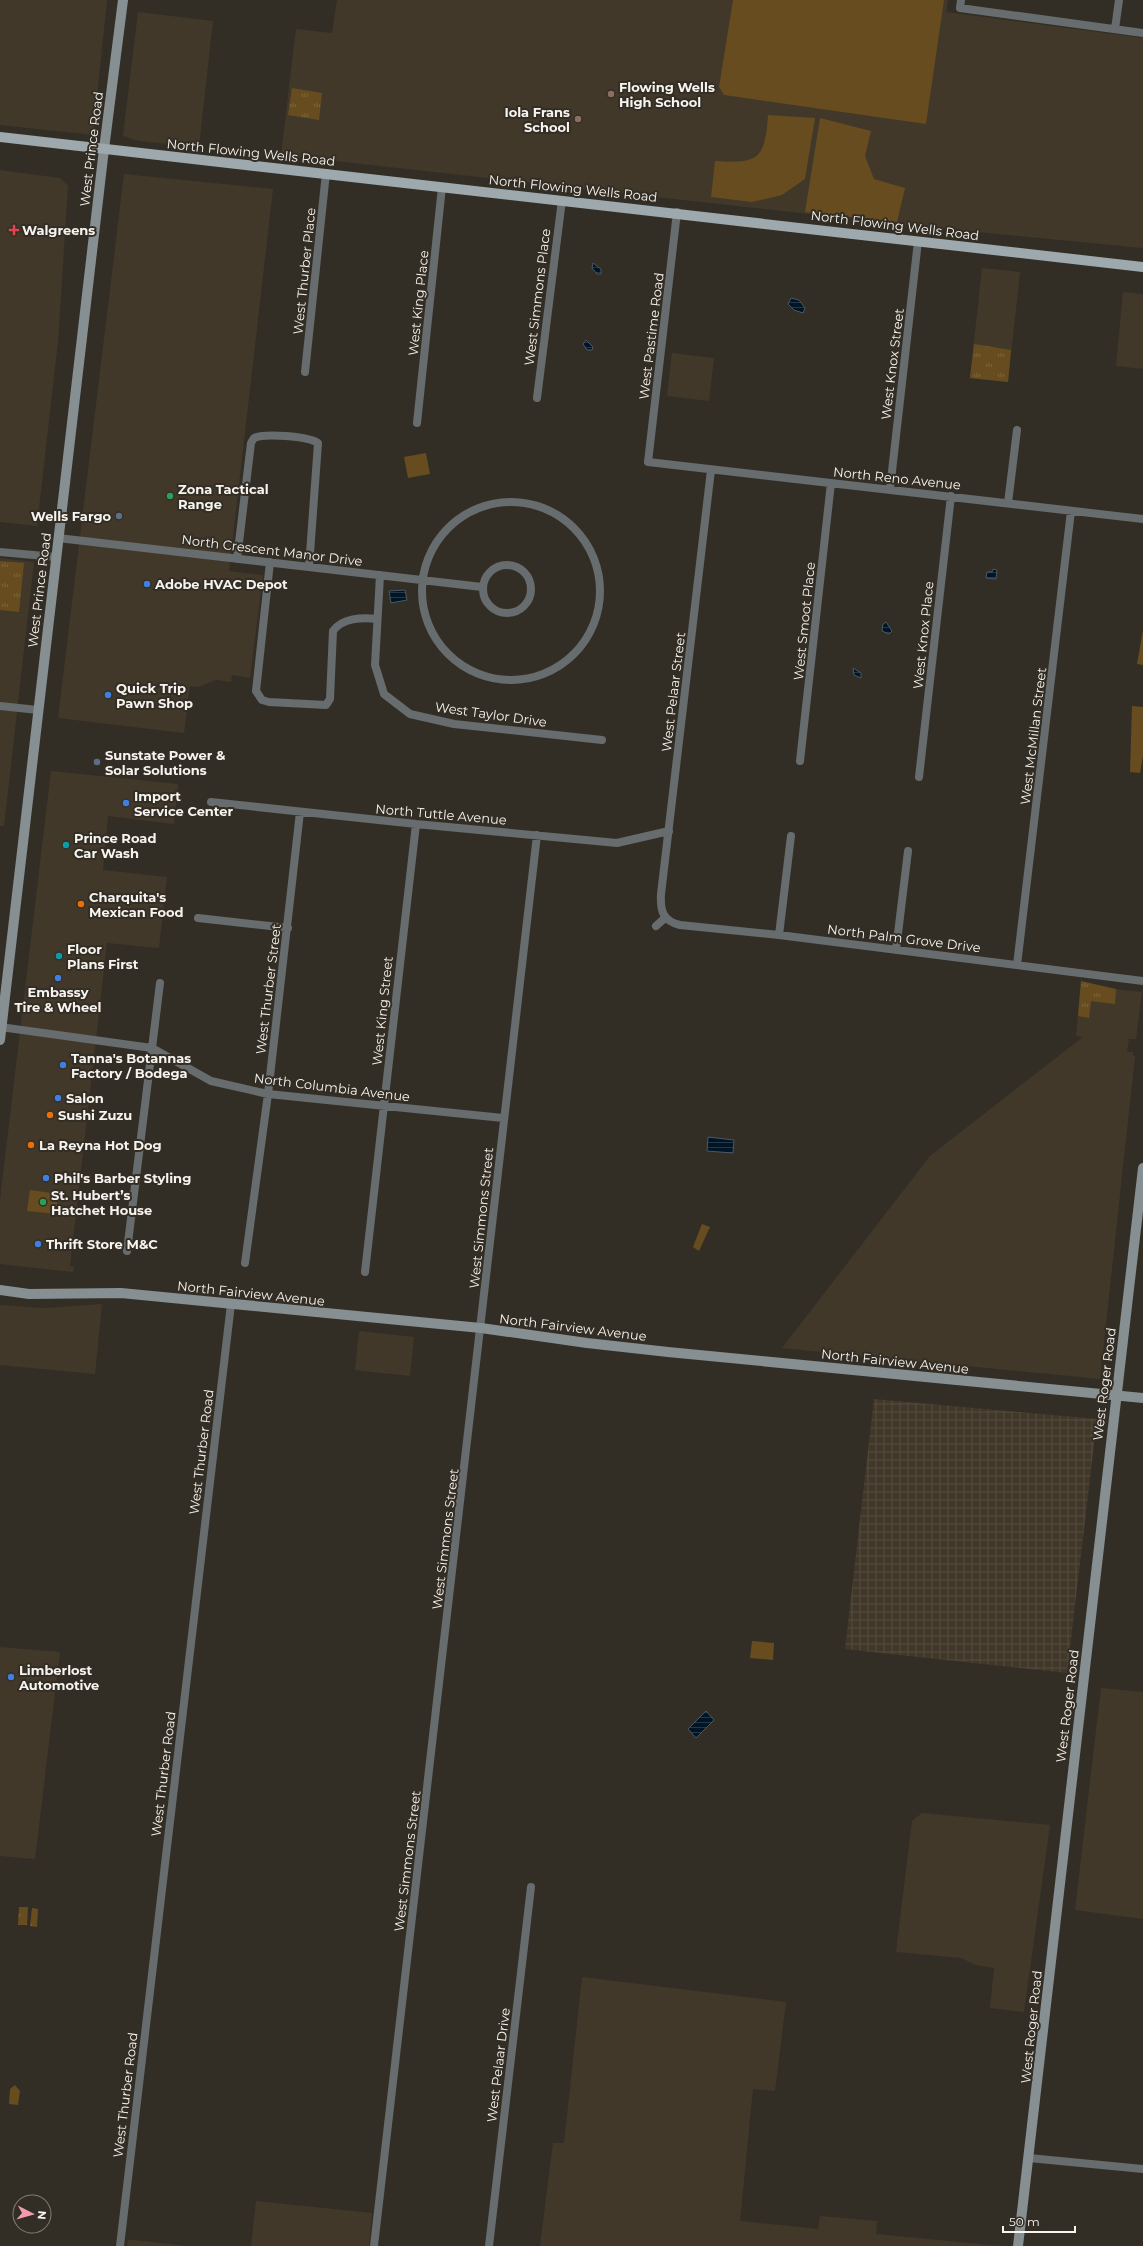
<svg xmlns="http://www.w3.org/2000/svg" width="1143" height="2246" font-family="Montserrat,sans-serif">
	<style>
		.built { fill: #41382a }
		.industrial { fill: url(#industrial-grid) }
		.grass { fill: #664c1f }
		.park { fill: url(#park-tufts) }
		.water { fill: url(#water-rules); stroke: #4a5863 }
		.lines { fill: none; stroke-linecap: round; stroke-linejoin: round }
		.street { stroke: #676c6e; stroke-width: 8 }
		.secondary { stroke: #868f92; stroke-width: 10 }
		.primary { stroke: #9ea9ad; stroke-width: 10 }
		.education-dot { fill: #8d6e63; stroke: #332e25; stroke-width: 1.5 }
		.health-dot { fill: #e0444e; stroke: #332e25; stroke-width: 1.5 }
		.leisure-dot { fill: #2e9e5b; stroke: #332e25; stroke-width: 1.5 }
		.service-dot { fill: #5c6f8a; stroke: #332e25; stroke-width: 1.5 }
		.shop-dot { fill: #3f7fe0; stroke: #332e25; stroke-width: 1.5 }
		.culture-dot { fill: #0f9aa8; stroke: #332e25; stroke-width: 1.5 }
		.food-dot { fill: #e8710a; stroke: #332e25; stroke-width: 1.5 }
		.labels { text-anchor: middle; stroke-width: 4; stroke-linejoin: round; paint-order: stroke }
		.poi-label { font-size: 13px; font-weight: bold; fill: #f7f3ee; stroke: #332e25; text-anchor: start }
		.street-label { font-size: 13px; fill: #f7f3ee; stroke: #332e25 }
	</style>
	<defs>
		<pattern id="industrial-grid" width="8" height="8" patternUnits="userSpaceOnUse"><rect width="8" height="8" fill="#41382a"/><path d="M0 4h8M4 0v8" fill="none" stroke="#544c3f"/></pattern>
		<pattern id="park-tufts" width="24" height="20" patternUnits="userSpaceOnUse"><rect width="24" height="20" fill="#664c1f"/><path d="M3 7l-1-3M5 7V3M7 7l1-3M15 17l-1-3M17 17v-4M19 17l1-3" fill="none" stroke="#7d6640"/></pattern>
		<pattern id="water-rules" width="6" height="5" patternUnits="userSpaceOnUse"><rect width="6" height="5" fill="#001627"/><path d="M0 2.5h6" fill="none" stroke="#263847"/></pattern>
	</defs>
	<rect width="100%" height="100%" fill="#332e25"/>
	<path class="built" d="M 0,0 L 107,0 L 93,135 L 0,125 Z
		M 337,0 L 948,0 L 946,12 L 1143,38 L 1143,248 L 916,226 L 281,155 L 296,29 L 332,33 Z
		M 138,12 L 213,21 L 199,147 L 138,141 L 123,136 Z
		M 0,170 L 60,178 L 68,186 L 58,341 L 37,526 L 0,522 Z
		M 124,174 L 273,189 L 229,571 L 263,575 L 250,678 L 232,675 L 231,682 L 216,680 L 198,687 L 190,686 L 184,733 L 58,718 Z
		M 982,268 L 1020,272 L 1008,382 L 970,378 Z
		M 1123,292 L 1143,294 L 1143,369 L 1116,366 Z
		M 672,353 L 714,358 L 709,401 L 667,396 Z
		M 0,558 L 34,562 L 4,826 L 0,826 Z
		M 51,771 L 178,784 L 174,824 L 108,816 L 103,870 L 167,877 L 159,948 L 107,943 L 70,1266 L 74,1267 L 73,1272 L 0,1264 L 0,1200 Z
		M 1081,981 L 1105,988 L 1142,992 L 1136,1039 L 1129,1039 L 1127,1052 L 1133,1052 L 1133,1056 L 1135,1056 L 1100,1379 L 782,1348 L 930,1156 L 1083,1037 L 1076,1036 Z
		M 102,1304 L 95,1374 L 0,1365 L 0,1305 L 45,1308 Z
		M 359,1331 L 414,1337 L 410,1376 L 355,1370 Z
		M 0,1647 L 60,1652 L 35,1859 L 0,1856 Z
		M 1101,1688 L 1143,1692 L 1143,1919 L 1075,1910 Z
		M 922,1813 L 1050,1825 L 1024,2012 L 990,2008 L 994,1968 L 976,1965 L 961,1958 L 896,1952 L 912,1821 Z
		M 582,1977 L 786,2002 L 775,2091 L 753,2089 L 740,2221 L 818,2229 L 820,2216 L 877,2221 L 876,2234 L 1000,2246 L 540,2246 L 553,2143 L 564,2143 Z
		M 256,2201 L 372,2213 L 369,2246 L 251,2246 Z
		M 128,2240 L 134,2240 L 187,2246 L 127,2246 Z"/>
	<path class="industrial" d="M 874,1399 L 1097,1419 L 1067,1673 L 845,1649 Z"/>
	<path class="grass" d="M 733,0 L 944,0 L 926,124 L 724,95 L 719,87 Z
		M 768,115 L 815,118 L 805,179 L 782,195 L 752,202 L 711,197 L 715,161 C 758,164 765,160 768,115 Z
		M 820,118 L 871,131 L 865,156 L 874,179 L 905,188 L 897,222 L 805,212 Z
		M 426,453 L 430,474 L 408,478 L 404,457 Z
		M 1143,630 L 1143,665 L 1137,664 Z
		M 1132,706 L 1143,707 L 1143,756 L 1140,773 L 1130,772 Z
		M 30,1190 L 58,1194 L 56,1214 L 27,1211 Z
		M 702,1224 L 710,1227 L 699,1251 L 693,1247 Z
		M 752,1641 L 774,1643 L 773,1660 L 750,1658 Z
		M 15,2085 L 20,2091 L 18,2105 L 9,2104 L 10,2089 Z"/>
	<path class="park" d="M 292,88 L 322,93 L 319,120 L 288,115 Z
		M 974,344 L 1011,350 L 1008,382 L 970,378 Z
		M 0,561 L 24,563 L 19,612 L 0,610 Z
		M 1081,981 L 1116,989 L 1115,1004 L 1091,1001 L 1089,1018 L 1078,1016 Z
		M 19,1907 L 28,1907 L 27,1925 L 18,1925 Z
		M 32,1908 L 38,1909 L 37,1927 L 30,1926 Z"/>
	<path class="water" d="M 593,263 L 601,269 L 601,274 L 597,274 L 592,268 Z
		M 791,298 L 799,300 L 805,308 L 803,313 L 794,310 L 788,304 Z
		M 586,340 L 593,347 L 592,350 L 587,350 L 583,344 Z
		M 993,569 L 997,570 L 996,579 L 986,578 L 987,572 L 992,572 Z
		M 405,590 L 407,600 L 391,603 L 389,591 Z
		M 886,622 L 892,631 L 889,634 L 882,631 L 883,624 Z
		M 853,668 L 861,673 L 861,678 L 854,675 Z
		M 708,1137 L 734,1140 L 733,1153 L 707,1151 Z
		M 706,1711 L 714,1720 L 696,1738 L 688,1729 Z"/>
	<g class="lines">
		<path class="street" d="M 961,0 L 960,8 L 1143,33
			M 1115,29 L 1119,0
			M 677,212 L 648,462 L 1143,519
			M 305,372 L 326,173
			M 537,398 L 562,200
			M 417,423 L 442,187
			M 711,470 L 661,894 C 660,911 663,921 680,925 L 779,935 L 1143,981
			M 890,489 L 918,241
			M422 591a89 89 0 1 1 178 0a89 89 0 1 1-178 0Z
			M 1008,503 L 1017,430
			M 58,538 L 482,587
			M 0,552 L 56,557
			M 237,559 L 251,443 L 254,438 C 264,433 308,436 318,443 L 309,567
			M 270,562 L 256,691 L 262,700 L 269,702 L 326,705 L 330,699 L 333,631 C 342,618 362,617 377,619
			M483 589a24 24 0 1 1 48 0a24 24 0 1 1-48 0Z
			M 380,575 L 375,665 L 384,694 L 410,714 L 454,724 L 602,740
			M 0,706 L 38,710
			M 800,761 L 831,483
			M 919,777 L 951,496
			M 211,802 L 416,824 L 617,843 L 669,831
			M 198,918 L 288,928
			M 656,926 L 665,918
			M 779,935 L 791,836
			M 896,950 L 908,851
			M 1017,965 L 1071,511
			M 0,1027 L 152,1048 L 211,1081 L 268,1094 L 503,1118
			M 127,1251 L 160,983
			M 245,1263 L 268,1094 L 300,812
			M 365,1272 L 416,824
			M 1029,2158 L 1143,2169
			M 120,2246 L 231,1304
			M 374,2246 L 537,835
			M 489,2246 L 531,1887"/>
		<path class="secondary" d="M 0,1040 L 104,149 L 123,0
			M 0,1290 L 29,1294 L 121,1293 L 481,1328 L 587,1343 L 668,1352 L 1143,1398
			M 1018,2246 L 1143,1168"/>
		<path class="primary" d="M 0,137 L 1143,267"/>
	</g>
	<g class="education-dot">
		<circle cx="611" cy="94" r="4"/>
		<circle cx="578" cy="119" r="4"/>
	</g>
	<path class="health-dot" d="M12 224h4v4h4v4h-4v4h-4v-4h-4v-4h4z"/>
	<g class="leisure-dot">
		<circle cx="170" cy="496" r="4"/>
		<circle cx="43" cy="1202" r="4"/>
	</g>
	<g class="service-dot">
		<circle cx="119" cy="516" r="4"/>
		<circle cx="97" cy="762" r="4"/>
	</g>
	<g class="shop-dot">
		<circle cx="147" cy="584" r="4"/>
		<circle cx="108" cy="695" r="4"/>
		<circle cx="126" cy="803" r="4"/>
		<circle cx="58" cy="978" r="4"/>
		<circle cx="63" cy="1065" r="4"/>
		<circle cx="58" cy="1098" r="4"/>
		<circle cx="46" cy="1178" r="4"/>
		<circle cx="38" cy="1244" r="4"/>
		<circle cx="11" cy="1677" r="4"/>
	</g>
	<g class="culture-dot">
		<circle cx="66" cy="845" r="4"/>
		<circle cx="59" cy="956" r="4"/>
	</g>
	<g class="food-dot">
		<circle cx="81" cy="904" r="4"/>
		<circle cx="50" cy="1115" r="4"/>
		<circle cx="31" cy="1145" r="4"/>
	</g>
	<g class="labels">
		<g class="poi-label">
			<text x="619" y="92">Flowing Wells<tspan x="619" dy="15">High School</tspan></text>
			<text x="570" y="117" text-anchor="end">Iola Frans<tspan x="570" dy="15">School</tspan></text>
			<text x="22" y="235">Walgreens</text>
			<text x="178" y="494">Zona Tactical<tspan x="178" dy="15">Range</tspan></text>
			<text x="111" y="521" text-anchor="end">Wells Fargo</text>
			<text x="155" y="589">Adobe HVAC Depot</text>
			<text x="116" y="693">Quick Trip<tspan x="116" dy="15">Pawn Shop</tspan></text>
			<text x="105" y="760">Sunstate Power &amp;<tspan x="105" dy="15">Solar Solutions</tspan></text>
			<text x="134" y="801">Import<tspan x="134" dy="15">Service Center</tspan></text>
			<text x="74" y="843">Prince Road<tspan x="74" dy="15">Car Wash</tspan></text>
			<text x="89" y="902">Charquita's<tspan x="89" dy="15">Mexican Food</tspan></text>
			<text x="67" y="954">Floor<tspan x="67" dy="15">Plans First</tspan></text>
			<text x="58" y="997" text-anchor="middle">Embassy<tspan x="58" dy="15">Tire &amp; Wheel</tspan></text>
			<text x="71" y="1063">Tanna's Botannas<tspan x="71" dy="15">Factory / Bodega</tspan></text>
			<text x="66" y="1103">Salon</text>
			<text x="58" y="1120">Sushi Zuzu</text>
			<text x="39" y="1150">La Reyna Hot Dog</text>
			<text x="54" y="1183">Phil's Barber Styling</text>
			<text x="51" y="1200">St. Hubert’s<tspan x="51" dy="15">Hatchet House</tspan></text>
			<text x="46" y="1249">Thrift Store M&amp;C</text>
			<text x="19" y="1675">Limberlost<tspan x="19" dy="15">Automotive</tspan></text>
		</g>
		<g class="street-label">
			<text transform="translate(91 149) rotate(-83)" y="5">West Prince Road</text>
			<text transform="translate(251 152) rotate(6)" y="5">North Flowing Wells Road</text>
			<text transform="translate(573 188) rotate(6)" y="5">North Flowing Wells Road</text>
			<text transform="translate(895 225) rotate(7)" y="5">North Flowing Wells Road</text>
			<text transform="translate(304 271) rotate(-84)" y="5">West Thurber Place</text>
			<text transform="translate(537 297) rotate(-83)" y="5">West Simmons Place</text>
			<text transform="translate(418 303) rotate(-84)" y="5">West King Place</text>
			<text transform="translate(651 336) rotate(-83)" y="5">West Pastime Road</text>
			<text transform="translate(892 364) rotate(-83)" y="5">West Knox Street</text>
			<text transform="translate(897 478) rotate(6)" y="5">North Reno Avenue</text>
			<text transform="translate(272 550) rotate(7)" y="5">North Crescent Manor Drive</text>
			<text transform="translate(39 590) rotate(-83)" y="5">West Prince Road</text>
			<text transform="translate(804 621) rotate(-84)" y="5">West Smoot Place</text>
			<text transform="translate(923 635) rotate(-84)" y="5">West Knox Place</text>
			<text transform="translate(673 692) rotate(-83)" y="5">West Pelaar Street</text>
			<text transform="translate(491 714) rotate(8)" y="5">West Taylor Drive</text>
			<text transform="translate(1033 736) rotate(-83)" y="5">West McMillan Street</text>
			<text transform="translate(441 814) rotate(5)" y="5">North Tuttle Avenue</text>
			<text transform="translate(904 938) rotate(7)" y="5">North Palm Grove Drive</text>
			<text transform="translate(268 989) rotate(-83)" y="5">West Thurber Street</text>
			<text transform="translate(382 1011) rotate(-84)" y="5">West King Street</text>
			<text transform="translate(332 1087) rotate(7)" y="5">North Columbia Avenue</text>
			<text transform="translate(481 1218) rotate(-84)" y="5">West Simmons Street</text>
			<text transform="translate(251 1293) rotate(6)" y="5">North Fairview Avenue</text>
			<text transform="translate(573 1327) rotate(7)" y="5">North Fairview Avenue</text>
			<text transform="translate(895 1361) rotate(6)" y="5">North Fairview Avenue</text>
			<text transform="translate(1104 1384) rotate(-83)" y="5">West Roger Road</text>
			<text transform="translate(201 1452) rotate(-83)" y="5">West Thurber Road</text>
			<text transform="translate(445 1539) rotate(-83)" y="5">West Simmons Street</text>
			<text transform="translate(1067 1706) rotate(-83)" y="5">West Roger Road</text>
			<text transform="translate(163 1774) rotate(-83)" y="5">West Thurber Road</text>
			<text transform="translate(407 1861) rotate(-83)" y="5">West Simmons Street</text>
			<text transform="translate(1031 2027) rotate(-84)" y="5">West Roger Road</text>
			<text transform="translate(498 2065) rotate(-83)" y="5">West Pelaar Drive</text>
			<text transform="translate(125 2095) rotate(-83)" y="5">West Thurber Road</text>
		</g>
	</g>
	<g transform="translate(32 2214) rotate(96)"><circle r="19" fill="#332e25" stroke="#817d75"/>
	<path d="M0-3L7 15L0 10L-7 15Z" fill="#f39aac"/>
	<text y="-6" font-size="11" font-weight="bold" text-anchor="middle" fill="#f7f3ee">N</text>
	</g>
	<path d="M1003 2226v6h72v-6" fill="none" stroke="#f7f3ee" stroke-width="2"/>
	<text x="1009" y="2226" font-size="12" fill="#f7f3ee" stroke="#332e25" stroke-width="3" paint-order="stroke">50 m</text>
</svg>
